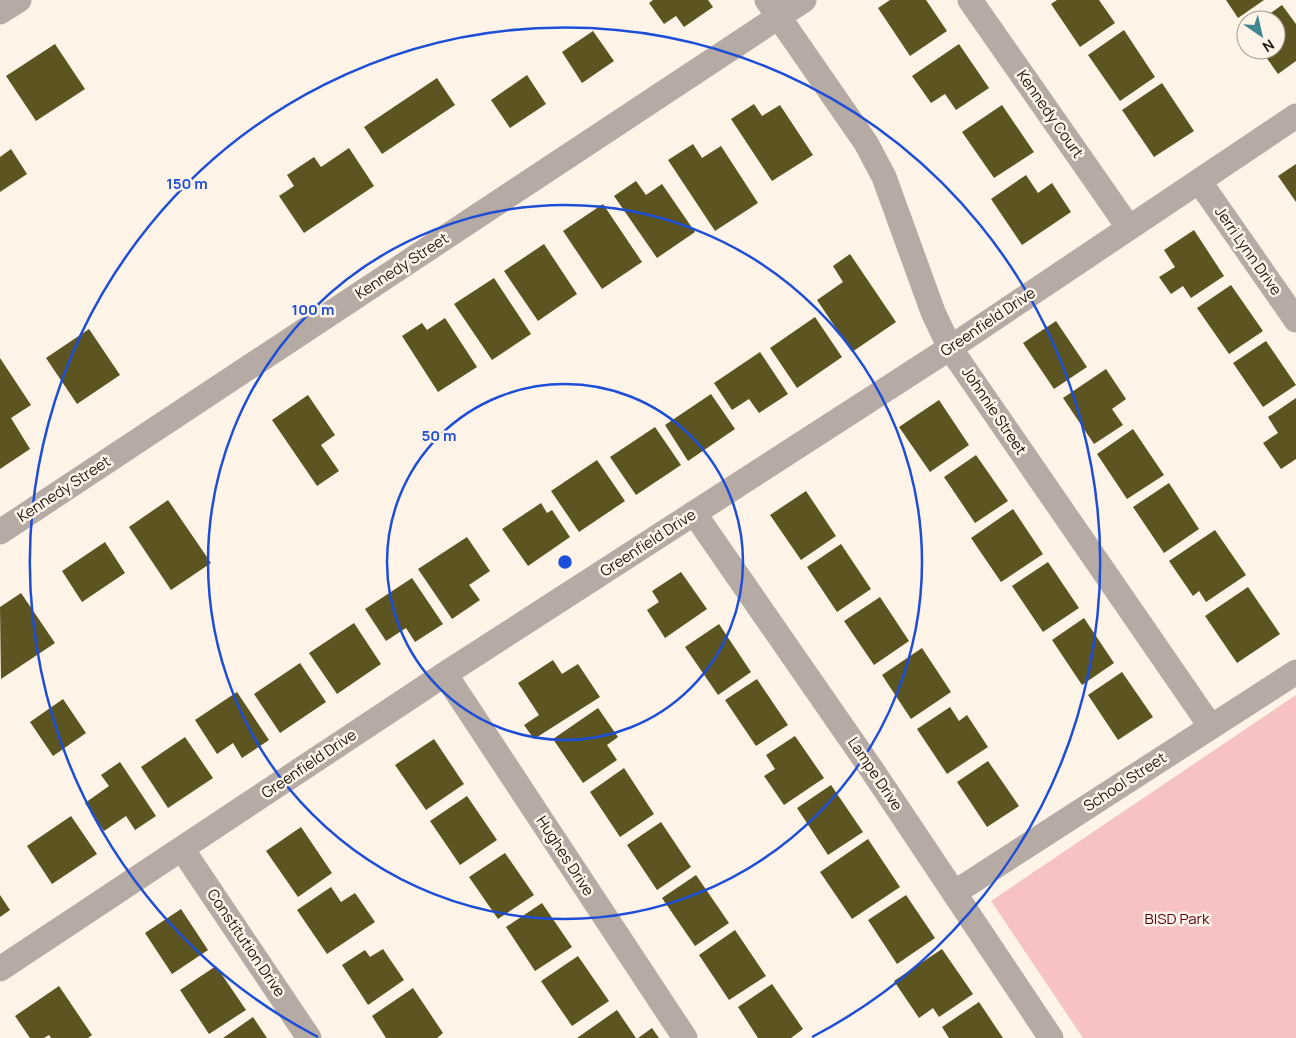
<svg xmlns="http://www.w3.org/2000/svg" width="1296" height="1038" font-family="Manrope,sans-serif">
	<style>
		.green { fill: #f6c2c2 }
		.building { fill: #5d5521 }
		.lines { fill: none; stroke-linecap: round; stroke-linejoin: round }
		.minor { stroke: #b6aaa5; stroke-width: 25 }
		.ring { fill: none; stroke: #1d4ed8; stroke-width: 2.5 }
		.labels { text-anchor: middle; stroke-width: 5; stroke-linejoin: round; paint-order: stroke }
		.street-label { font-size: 15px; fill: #19130b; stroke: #fff4e7 }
		.park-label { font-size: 15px; fill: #5d0115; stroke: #fff4e7 }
		.centre { fill: #1d4ed8; stroke: #fff4e7; stroke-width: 2.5 }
		.ring-label { font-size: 15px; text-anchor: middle; font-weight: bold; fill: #1d4ed8; stroke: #fff4e7; stroke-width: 5; stroke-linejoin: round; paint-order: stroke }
	</style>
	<rect width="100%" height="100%" fill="#fff4e7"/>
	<path class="green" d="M 1296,695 L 1296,1038 L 1083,1038 L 991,901 Z"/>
	<path class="building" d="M 653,0 L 708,0 L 713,7 L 684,27 L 676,16 L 664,24 L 649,3 Z
		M 890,0 L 926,0 L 947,31 L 910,56 L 878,8 Z
		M 1057,0 L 1099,0 L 1115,23 L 1080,47 L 1051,4 Z
		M 1226,0 L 1264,0 L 1238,18 Z
		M 1282,5 L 1296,24 L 1296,61 L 1278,74 L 1261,50 L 1276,50 L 1276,20 L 1261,20 Z
		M 1124,30 L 1155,77 L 1120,101 L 1088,55 Z
		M 593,31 L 614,61 L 582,83 L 562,52 Z
		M 55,44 L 85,89 L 36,121 L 6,76 Z
		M 959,44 L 989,88 L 956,110 L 945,94 L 931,103 L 912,76 Z
		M 527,75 L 546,104 L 510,128 L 491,100 Z
		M 437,78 L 455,105 L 382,154 L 364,127 Z
		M 1162,83 L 1194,131 L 1154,157 L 1122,110 Z
		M 754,104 L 762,116 L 780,105 L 813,155 L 772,181 L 731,119 Z
		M 1002,105 L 1034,152 L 994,178 L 962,132 Z
		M 693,144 L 702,158 L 721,146 L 758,203 L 715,231 L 668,160 Z
		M 349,148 L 374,186 L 304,233 L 279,196 L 294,186 L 287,175 L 314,157 L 321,167 Z
		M 11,149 L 27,174 L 0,192 L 0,157 Z
		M 1296,164 L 1296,202 L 1278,176 Z
		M 1026,175 L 1038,193 L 1052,183 L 1071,212 L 1022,245 L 991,199 Z
		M 636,181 L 646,195 L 662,184 L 695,232 L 657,258 L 614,196 Z
		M 603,204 L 642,262 L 602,289 L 563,231 Z
		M 1194,230 L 1224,276 L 1191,298 L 1183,286 L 1171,294 L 1159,277 L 1175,267 L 1164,250 Z
		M 544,244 L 577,294 L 538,321 L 504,271 Z
		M 850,254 L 896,322 L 852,352 L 817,300 L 843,282 L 833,266 Z
		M 494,278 L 531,334 L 492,360 L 454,304 Z
		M 1231,285 L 1263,331 L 1229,354 L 1197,308 Z
		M 815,317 L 842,357 L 797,388 L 770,348 Z
		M 445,318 L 477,367 L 438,392 L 402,336 L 422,323 L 427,330 Z
		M 1056,321 L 1087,367 L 1054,389 L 1023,343 Z
		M 89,329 L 120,375 L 77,404 L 46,358 Z
		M 1266,341 L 1296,385 L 1263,407 L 1233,363 Z
		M 760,352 L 788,394 L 759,413 L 749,399 L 732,410 L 714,383 Z
		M 0,358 L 31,405 L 11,418 L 30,449 L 0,469 Z
		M 1106,369 L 1126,399 L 1112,409 L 1123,425 L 1094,444 L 1063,398 Z
		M 711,394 L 735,429 L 688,461 L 665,425 Z
		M 308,395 L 335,435 L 321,445 L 339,471 L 317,486 L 272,420 Z
		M 1296,398 L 1296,459 L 1281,469 L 1263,443 L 1278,433 L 1268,417 Z
		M 939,400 L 969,445 L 930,472 L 899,427 Z
		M 655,427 L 681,465 L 636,495 L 610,457 Z
		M 1133,429 L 1164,475 L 1127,499 L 1097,454 Z
		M 976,455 L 1008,501 L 975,523 L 944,477 Z
		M 597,460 L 625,501 L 579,532 L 551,491 Z
		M 1169,483 L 1199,529 L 1164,553 L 1133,507 Z
		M 806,491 L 836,536 L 801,560 L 770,515 Z
		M 168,500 L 211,563 L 171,590 L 129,527 Z
		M 541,503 L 547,513 L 552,510 L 570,537 L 528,566 L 502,529 Z
		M 1013,509 L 1043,554 L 1001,582 L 971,538 Z
		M 1215,530 L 1246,575 L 1206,602 L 1199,591 L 1193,596 L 1169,561 Z
		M 467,537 L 490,571 L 469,585 L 480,600 L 452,619 L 418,569 Z
		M 105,542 L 125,573 L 82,602 L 62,571 Z
		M 841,544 L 871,589 L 837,612 L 807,567 Z
		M 1048,562 L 1079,608 L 1043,632 L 1012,586 Z
		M 681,572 L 707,609 L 665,638 L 647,610 L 659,602 L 652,591 Z
		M 412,578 L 443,624 L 415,642 L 406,628 L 386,641 L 365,609 Z
		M 1248,587 L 1280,634 L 1237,663 L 1205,616 Z
		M 21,593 L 55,643 L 1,679 L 0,607 Z
		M 880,597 L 909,641 L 874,665 L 844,621 Z
		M 1084,618 L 1114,663 L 1082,685 L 1052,640 Z
		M 354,623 L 381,664 L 337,694 L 309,653 Z
		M 719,624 L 751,672 L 718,695 L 685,647 Z
		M 922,648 L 951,692 L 911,719 L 882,675 Z
		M 553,660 L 562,674 L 578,664 L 600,697 L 534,739 L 524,725 L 539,715 L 518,683 Z
		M 300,663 L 326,702 L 280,733 L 254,694 Z
		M 1122,672 L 1153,717 L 1118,740 L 1088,695 Z
		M 757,679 L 788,725 L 756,746 L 725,700 Z
		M 237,692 L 269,740 L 242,758 L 233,743 L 217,754 L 195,720 Z
		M 63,699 L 86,733 L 53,756 L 30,722 Z
		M 950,707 L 959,721 L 967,715 L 988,747 L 947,774 L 917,729 Z
		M 598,708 L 618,737 L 607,745 L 617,760 L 583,783 L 553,739 Z
		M 795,736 L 824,778 L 784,805 L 764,776 L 775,769 L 766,755 Z
		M 185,737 L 213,778 L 168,808 L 141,767 Z
		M 434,739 L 464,784 L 426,810 L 395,765 Z
		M 988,761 L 1019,806 L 987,827 L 957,782 Z
		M 120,762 L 156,816 L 135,830 L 126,816 L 104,831 L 85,803 L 109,786 L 101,775 Z
		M 624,768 L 654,814 L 620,837 L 590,792 Z
		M 831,785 L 863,832 L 828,855 L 797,808 Z
		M 467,796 L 497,840 L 460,865 L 430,821 Z
		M 71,816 L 97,854 L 52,884 L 27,846 Z
		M 661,822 L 691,867 L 657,890 L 627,845 Z
		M 301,827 L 332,873 L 298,897 L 266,851 Z
		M 868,839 L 900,887 L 852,919 L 820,872 Z
		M 505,853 L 534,895 L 498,919 L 469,877 Z
		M 696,875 L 729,923 L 695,946 L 662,898 Z
		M 331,887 L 341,902 L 355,893 L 375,922 L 327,954 L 297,910 Z
		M 0,895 L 10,910 L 0,917 Z
		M 906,895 L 935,938 L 897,964 L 868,920 Z
		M 542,903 L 572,947 L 535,971 L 506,927 Z
		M 181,909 L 208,950 L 172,974 L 145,933 Z
		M 735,930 L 766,976 L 729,1000 L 699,955 Z
		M 383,949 L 404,980 L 368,1005 L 342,965 L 365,950 L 370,957 Z
		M 942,949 L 973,994 L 939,1017 L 933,1008 L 919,1018 L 894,981 Z
		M 578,956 L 609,1001 L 572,1026 L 541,981 Z
		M 216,966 L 246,1010 L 209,1034 L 180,990 Z
		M 772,984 L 803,1029 L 791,1038 L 758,1038 L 738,1007 Z
		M 59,986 L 92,1035 L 88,1038 L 51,1038 L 49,1035 L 44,1038 L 30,1038 L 15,1016 Z
		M 413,988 L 443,1033 L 437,1038 L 386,1038 L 372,1016 Z
		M 979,1002 L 1003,1038 L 949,1038 L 942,1027 Z
		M 617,1010 L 636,1038 L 577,1038 Z
		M 253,1017 L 267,1038 L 223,1038 Z
		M 652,1028 L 659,1038 L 638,1038 Z"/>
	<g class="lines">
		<path class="minor" d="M 767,0 L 866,143 L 884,177 L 933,312 L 950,348 L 1211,727
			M 970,0 L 1129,228
			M 0,12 L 19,0
			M 1199,181 L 1296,320
			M 694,513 L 868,764 L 1051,1038
			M 0,532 L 804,0
			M 445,674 L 685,1038
			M 182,849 L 309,1038
			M 954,893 L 1296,672
			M 0,969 L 445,674 L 950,348 L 1296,116"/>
	</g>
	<g class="ring">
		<circle cx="565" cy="562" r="178"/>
		<circle cx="565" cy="562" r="357"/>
		<path d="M318 1037A535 535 0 1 1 812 1037"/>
	</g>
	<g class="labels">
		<g class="street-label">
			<text transform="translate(1050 114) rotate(55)" y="5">Kennedy Court</text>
			<text transform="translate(1248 251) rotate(55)" y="5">Jerri Lynn Drive</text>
			<text transform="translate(402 266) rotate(-33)" y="5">Kennedy Street</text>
			<text transform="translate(988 322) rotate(-34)" y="5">Greenfield Drive</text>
			<text transform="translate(994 411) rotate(56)" y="5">Johnnie Street</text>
			<text transform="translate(64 489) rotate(-33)" y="5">Kennedy Street</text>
			<text transform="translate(648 543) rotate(-33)" y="5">Greenfield Drive</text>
			<text transform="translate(309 764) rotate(-34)" y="5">Greenfield Drive</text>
			<text transform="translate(875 774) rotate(56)" y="5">Lampe Drive</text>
			<text transform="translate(1125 782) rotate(-33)" y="5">School Street</text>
			<text transform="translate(565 856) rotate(57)" y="5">Hughes Drive</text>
			<text transform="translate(246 943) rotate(56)" y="5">Constitution Drive</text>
		</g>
		<g class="park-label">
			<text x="1177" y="924">BISD Park</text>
		</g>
	</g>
	<circle cx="565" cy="562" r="8" class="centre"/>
	<g class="ring-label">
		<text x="187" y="189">150 m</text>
		<text x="313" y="315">100 m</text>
		<text x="439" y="441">50 m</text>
	</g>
	<g transform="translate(1261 35) rotate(146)"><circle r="24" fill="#fff4e7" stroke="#a39a8f"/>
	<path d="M0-4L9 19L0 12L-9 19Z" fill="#418792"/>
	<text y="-8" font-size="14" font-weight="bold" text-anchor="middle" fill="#19130b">N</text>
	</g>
</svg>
